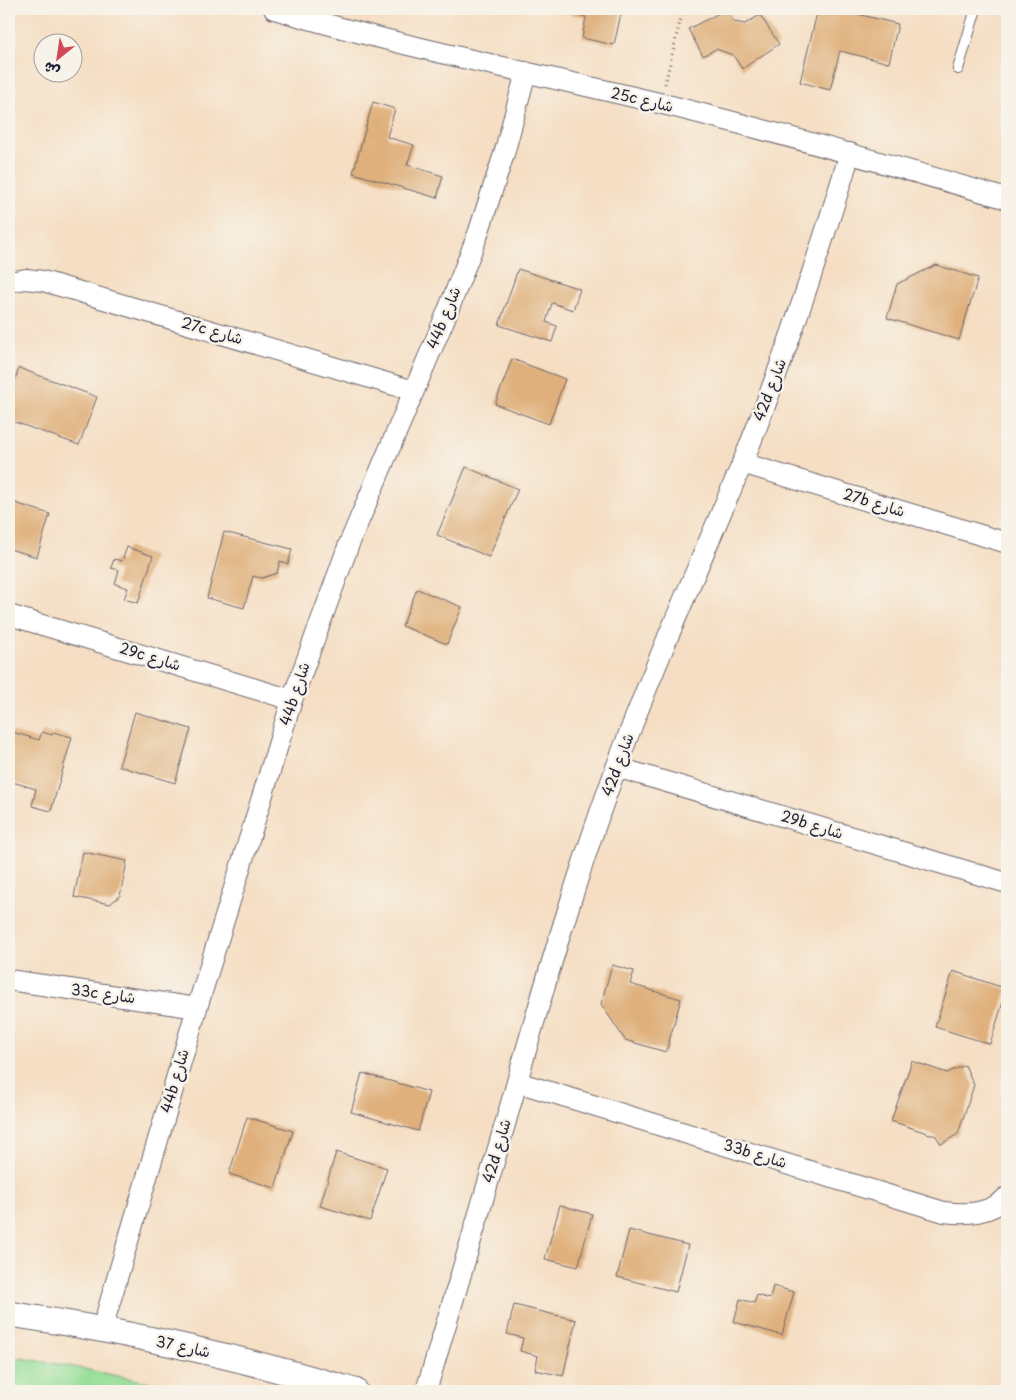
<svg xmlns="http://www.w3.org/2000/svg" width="1016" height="1400" font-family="'Playpen Sans','Playpen Sans Arabic',sans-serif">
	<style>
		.green { fill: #95de98; stroke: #5c806a }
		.building { fill: #dfb07c }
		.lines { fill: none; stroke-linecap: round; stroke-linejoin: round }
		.service-casing { stroke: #6c646b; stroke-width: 12 }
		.minor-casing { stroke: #6c646b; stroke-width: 22 }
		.tertiary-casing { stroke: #6c646b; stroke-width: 27 }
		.path { stroke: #6c646b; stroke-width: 3; stroke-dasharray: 1 4; stroke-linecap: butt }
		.service { stroke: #fff; stroke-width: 10 }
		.minor { stroke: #fff; stroke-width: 20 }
		.tertiary { stroke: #fff; stroke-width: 25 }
		.labels { text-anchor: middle; stroke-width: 5; stroke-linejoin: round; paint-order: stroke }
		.street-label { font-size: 15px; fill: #22223b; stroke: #f7f3e8 }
	</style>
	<rect width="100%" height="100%" fill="#f7f3e8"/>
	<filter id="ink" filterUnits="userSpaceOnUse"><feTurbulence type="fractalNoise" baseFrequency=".02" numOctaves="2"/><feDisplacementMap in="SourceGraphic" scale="10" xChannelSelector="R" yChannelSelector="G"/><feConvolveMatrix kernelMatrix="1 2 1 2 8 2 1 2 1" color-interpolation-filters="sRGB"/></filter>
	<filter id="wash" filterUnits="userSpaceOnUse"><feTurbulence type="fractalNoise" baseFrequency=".0096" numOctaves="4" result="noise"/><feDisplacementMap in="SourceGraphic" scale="20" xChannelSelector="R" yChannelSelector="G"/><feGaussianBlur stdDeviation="1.12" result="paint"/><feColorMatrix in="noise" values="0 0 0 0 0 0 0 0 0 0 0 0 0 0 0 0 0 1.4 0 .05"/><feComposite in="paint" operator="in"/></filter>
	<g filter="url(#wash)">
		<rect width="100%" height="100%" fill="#f5dec3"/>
		<path class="green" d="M 9,1356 L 69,1366 L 192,1391 L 9,1391 Z"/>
		<g id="blocks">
			<path class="building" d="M 554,9 L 622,9 L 614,45 L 582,38 L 586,17 L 554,11 Z
				M 727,9 L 734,22 L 745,24 L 760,15 L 779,44 L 742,69 L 733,55 L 716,49 L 703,56 L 688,29 Z
				M 818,9 L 837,9 L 898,24 L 889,63 L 840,51 L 830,90 L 800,82 Z
				M 373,102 L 395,109 L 387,137 L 414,145 L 407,165 L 443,176 L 437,198 L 353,173 Z
				M 936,265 L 978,278 L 959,340 L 887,318 L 897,284 Z
				M 518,269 L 580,289 L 573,310 L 552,303 L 546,322 L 557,326 L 552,342 L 499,325 Z
				M 512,359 L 565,379 L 549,424 L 495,404 Z
				M 19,368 L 97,397 L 79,445 L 9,420 L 9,397 Z
				M 466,467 L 518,489 L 489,557 L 437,535 Z
				M 9,501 L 50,514 L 37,557 L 9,549 Z
				M 224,532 L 292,549 L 288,564 L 280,561 L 277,573 L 262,578 L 253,576 L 244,608 L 207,598 Z
				M 127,547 L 153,556 L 138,603 L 124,599 L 128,588 L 115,584 L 119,570 L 111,568 L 114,559 L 122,561 Z
				M 417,589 L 462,607 L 447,644 L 402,626 Z
				M 135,712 L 191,729 L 175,783 L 119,766 Z
				M 9,731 L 39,740 L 42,732 L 52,735 L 53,732 L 72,737 L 51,811 L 32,806 L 36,789 L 9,781 Z
				M 83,852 L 127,861 L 120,896 L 110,904 L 74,897 Z
				M 612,965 L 634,971 L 630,984 L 681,999 L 666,1052 L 625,1040 L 601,1004 Z
				M 953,971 L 1007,989 L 990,1044 L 935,1027 Z
				M 912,1061 L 947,1073 L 965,1065 L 974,1085 L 958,1134 L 941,1144 L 936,1136 L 891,1121 Z
				M 362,1073 L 429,1092 L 418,1131 L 351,1112 Z
				M 247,1117 L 293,1131 L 275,1188 L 229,1174 Z
				M 336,1152 L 387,1168 L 370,1221 L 320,1206 Z
				M 560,1205 L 592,1214 L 578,1267 L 545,1259 Z
				M 629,1230 L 688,1245 L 676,1292 L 617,1277 Z
				M 773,1286 L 794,1292 L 782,1335 L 734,1322 L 740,1299 L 754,1303 L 757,1295 L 770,1299 Z
				M 514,1305 L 576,1320 L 563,1376 L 535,1370 L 538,1356 L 520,1351 L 523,1338 L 507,1334 Z
				M 805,1386 L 818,1391 L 803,1391 Z"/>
		</g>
	</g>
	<g filter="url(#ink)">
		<use href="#blocks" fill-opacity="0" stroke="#6c646b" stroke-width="1"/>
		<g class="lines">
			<g class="service-casing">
				<path id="service" d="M 958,69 L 976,9"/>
			</g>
			<g class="minor-casing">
				<path id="minor" d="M 274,9 C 401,47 530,72 659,103 C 776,132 892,165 1007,199
					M 9,282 L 26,279 L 43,281 L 414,391
					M 742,463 L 1007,543
					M 9,615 L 292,700
					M 616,767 L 1007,883
					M 9,980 L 197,1008
					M 517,1082 L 944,1212 C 967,1215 990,1214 1007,1197
					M 102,1329 L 197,1008 L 292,700 L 349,544 L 447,313 L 478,234 L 504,154 L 526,72
					M 426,1391 C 457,1288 488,1185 517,1082 C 547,976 578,871 616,768 C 654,665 699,565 742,464 C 784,362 818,258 850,153"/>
			</g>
			<g class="tertiary-casing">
				<path id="tertiary" d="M 9,1314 C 126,1331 242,1358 355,1391"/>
			</g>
			<path class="path" d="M 665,84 L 683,9"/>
			<use href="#service" class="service"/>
			<use href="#minor" class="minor"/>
			<use href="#tertiary" class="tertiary"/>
		</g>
	</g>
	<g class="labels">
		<g class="street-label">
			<text transform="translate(642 100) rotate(13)" y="5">25c شارع</text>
			<text transform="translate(444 318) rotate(-68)" y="5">44b شارع</text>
			<text transform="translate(212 331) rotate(16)" y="5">27c شارع</text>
			<text transform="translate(770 390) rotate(-69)" y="5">42d شارع</text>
			<text transform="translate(874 503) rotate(17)" y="5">27b شارع</text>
			<text transform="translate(150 657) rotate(17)" y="5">29c شارع</text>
			<text transform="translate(295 694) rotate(-72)" y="5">44b شارع</text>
			<text transform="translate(618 765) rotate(-70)" y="5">42d شارع</text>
			<text transform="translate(812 825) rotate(17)" y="5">29b شارع</text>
			<text transform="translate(103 994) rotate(8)" y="5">33c شارع</text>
			<text transform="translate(175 1081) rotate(-74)" y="5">44b شارع</text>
			<text transform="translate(497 1151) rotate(-74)" y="5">42d شارع</text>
			<text transform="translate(755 1154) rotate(17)" y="5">33b شارع</text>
			<text transform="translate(183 1347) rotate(12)" y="5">شارع 37</text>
		</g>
	</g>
	<rect width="1016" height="1400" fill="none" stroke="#f7f3e8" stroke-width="30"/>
	<g transform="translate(58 58) rotate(210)"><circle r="24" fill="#f7f3e8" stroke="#a29fa3"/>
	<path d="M0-4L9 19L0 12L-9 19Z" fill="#d1495b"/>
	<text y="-8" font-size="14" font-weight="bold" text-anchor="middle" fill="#22223b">ش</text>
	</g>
</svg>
